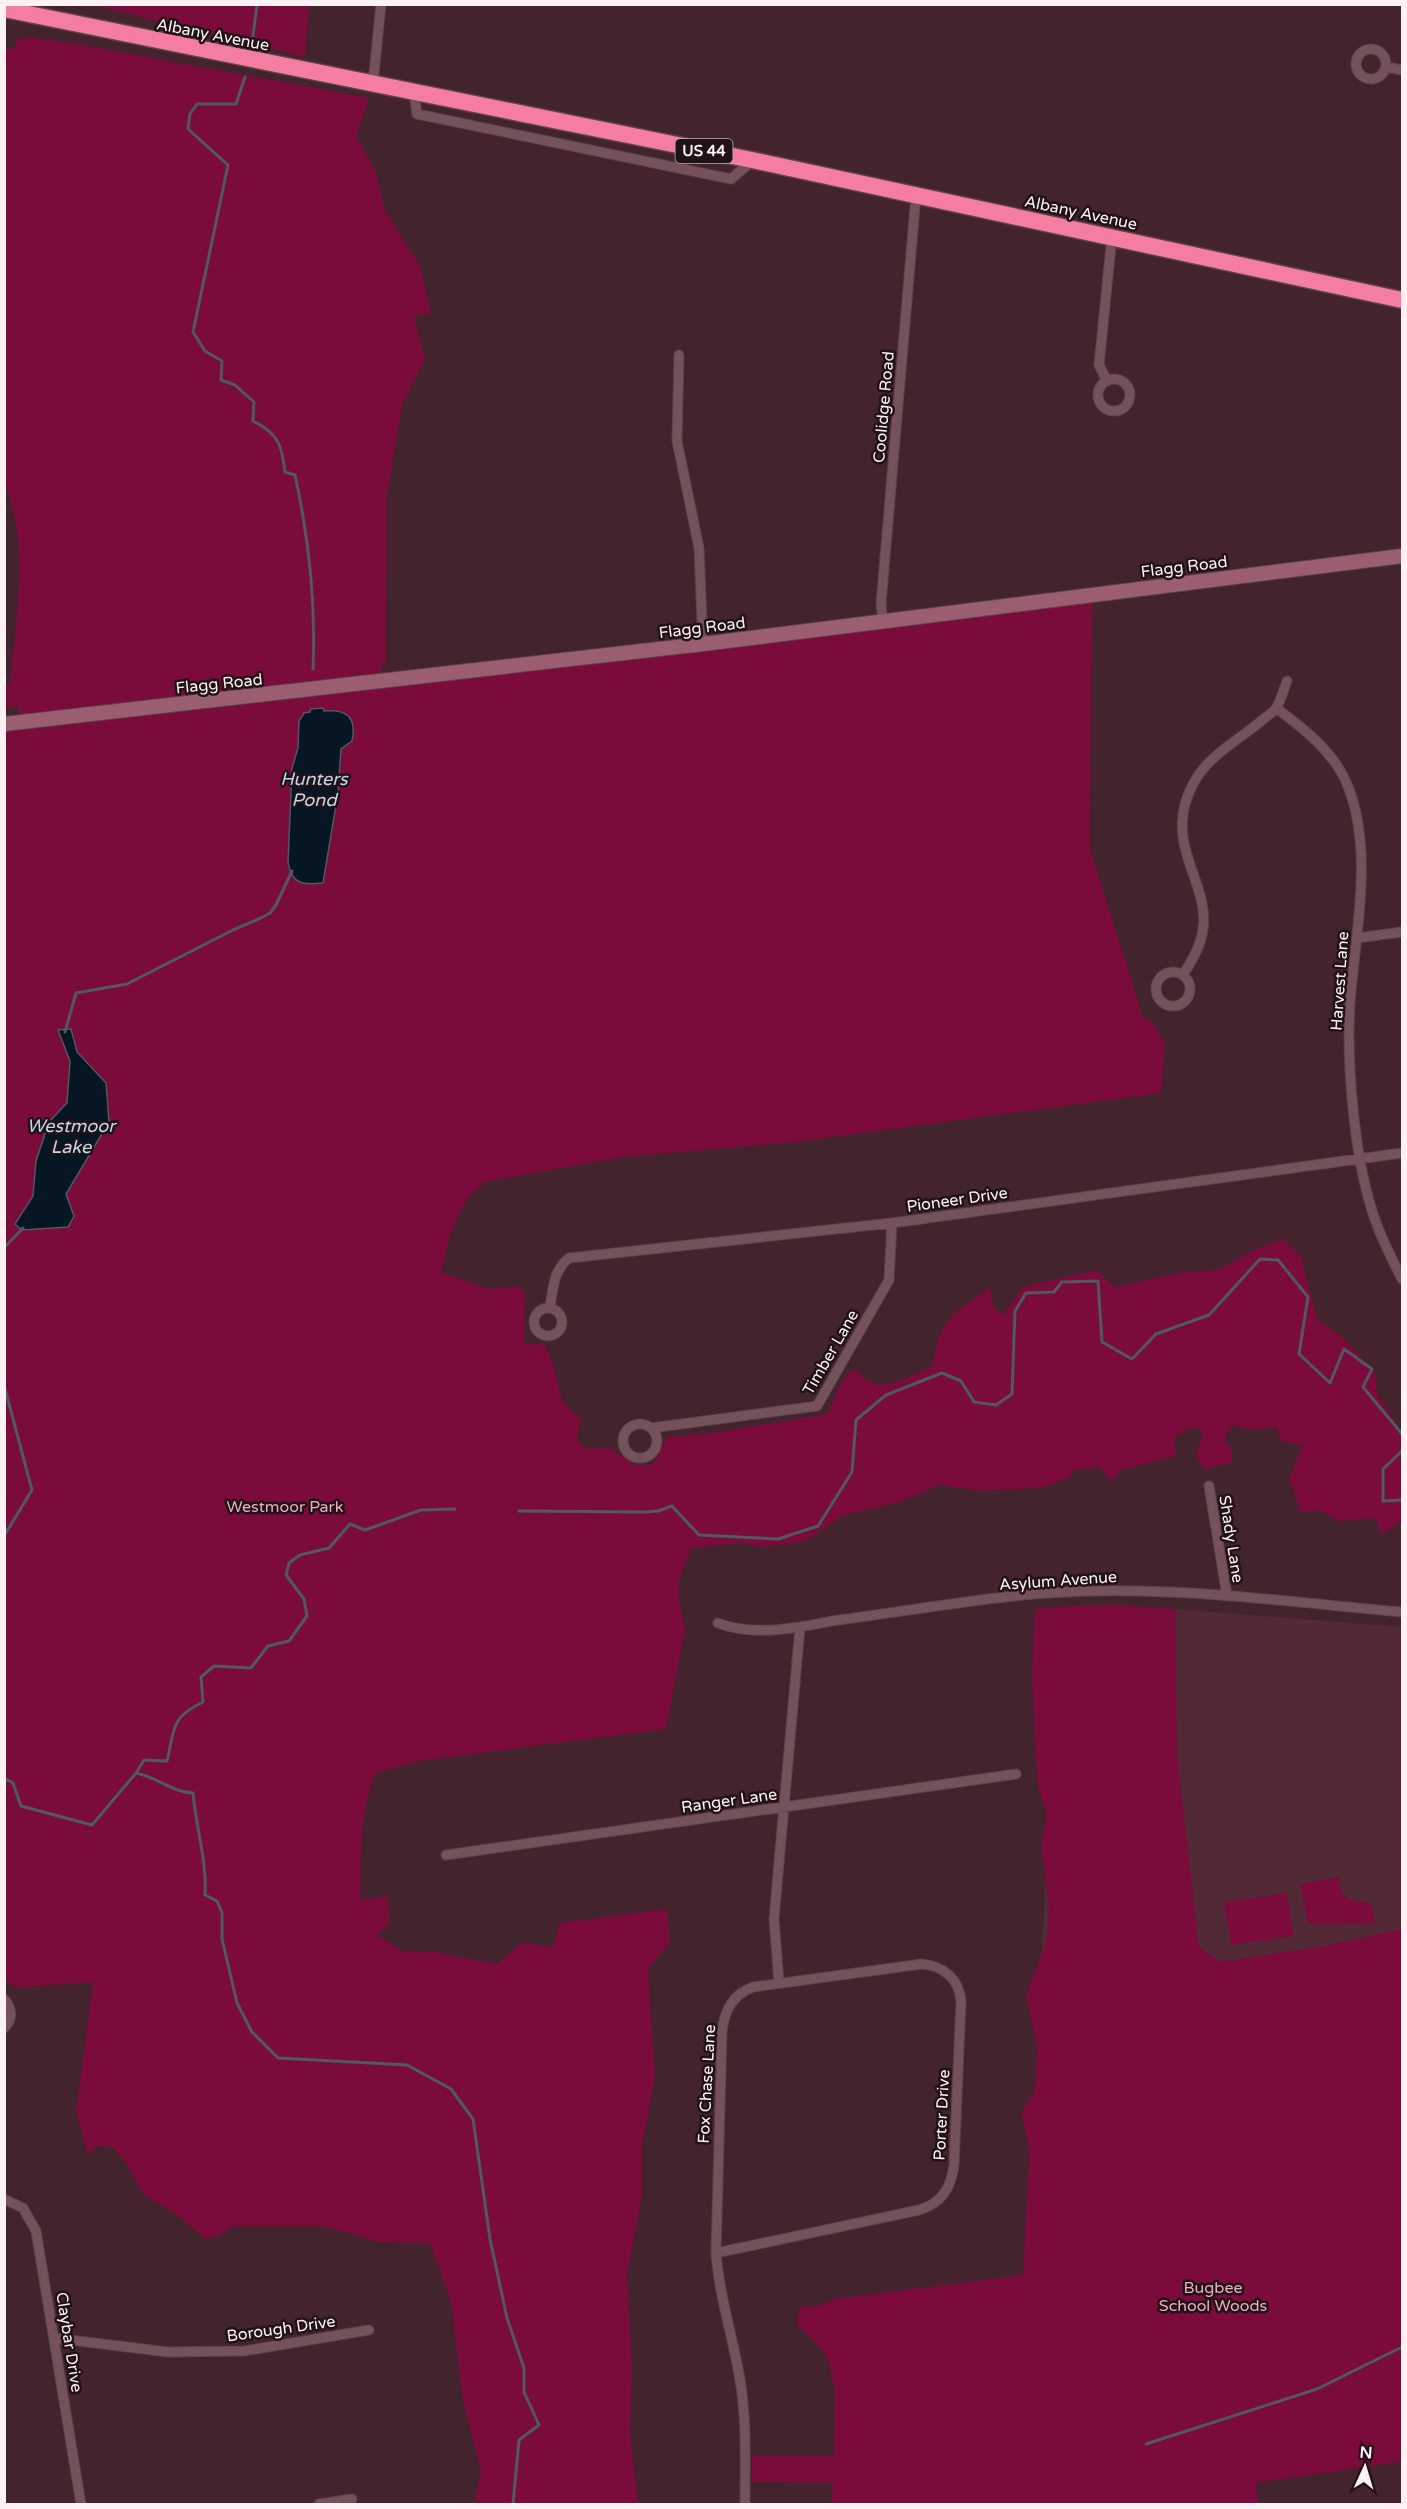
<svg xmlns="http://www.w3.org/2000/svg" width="1407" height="2509" font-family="'Varela Round',sans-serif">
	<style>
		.built { fill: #512a35 }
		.green { fill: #7b0b3b }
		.water { fill: #061622; stroke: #505861; stroke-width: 1.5 }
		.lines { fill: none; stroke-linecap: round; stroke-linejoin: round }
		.stream { stroke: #505861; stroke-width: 3 }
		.street-casing { stroke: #5c424a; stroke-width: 11 }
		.secondary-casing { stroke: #5c424a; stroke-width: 16 }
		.highway-casing { stroke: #5c424a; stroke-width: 19 }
		.street { stroke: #75515a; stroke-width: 9 }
		.secondary { stroke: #9b5e6f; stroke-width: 14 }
		.highway { stroke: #f57ea0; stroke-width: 16 }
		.labels { text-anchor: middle; stroke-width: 5; stroke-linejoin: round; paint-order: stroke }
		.shield { fill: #201216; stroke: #bbaeb1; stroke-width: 1.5 }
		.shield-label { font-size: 15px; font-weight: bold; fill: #fef1f4 }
		.street-label { font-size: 16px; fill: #fef1f4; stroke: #201216 }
		.park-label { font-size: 16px; fill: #edadbd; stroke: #201216 }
		.water-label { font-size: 18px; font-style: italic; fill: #bfd8ec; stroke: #201216 }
	</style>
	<rect width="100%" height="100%" fill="#43232c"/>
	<path class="built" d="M 1088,1605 L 1175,1611 L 1175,1609 L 1402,1627 L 1402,1959 L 1039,2007 L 1059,1608 Z"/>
	<path class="green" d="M 93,5 L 309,5 L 305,57 Z
		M 27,37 L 71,43 L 369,98 L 356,136 L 375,170 L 385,210 L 420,266 L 431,314 L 414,316 L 425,359 L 402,405 L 387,496 L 386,663 L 381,664 L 381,675 L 240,692 L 19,714 L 18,706 L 5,708 L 4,687 L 10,684 C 15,623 31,541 4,484 L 5,48 L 11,49 L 16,46 L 16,38 L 24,40 Z
		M 1092,601 L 1090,849 L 1144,1020 L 1151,1020 L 1165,1044 L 1161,1093 L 795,1142 L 622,1157 L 484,1182 L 465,1201 L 450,1235 L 441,1272 L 488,1289 L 520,1286 L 525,1295 L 524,1344 L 544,1344 L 551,1358 L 563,1402 L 580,1418 L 577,1440 L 587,1449 L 610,1448 L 634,1465 L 653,1465 L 667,1437 L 714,1433 L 827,1414 L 839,1386 L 850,1371 L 857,1370 C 875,1399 910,1377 933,1365 C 939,1317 954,1313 990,1287 L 994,1308 L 1003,1315 L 1023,1287 L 1096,1270 L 1115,1287 L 1179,1273 L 1218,1270 L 1260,1247 L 1283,1239 L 1301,1256 L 1318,1321 L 1339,1334 L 1375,1372 L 1377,1394 L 1402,1433 L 1402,1521 L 1381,1535 L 1376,1518 L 1338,1521 L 1319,1510 L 1301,1512 L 1289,1479 L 1302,1446 L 1281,1441 L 1277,1427 L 1249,1430 L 1232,1425 L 1224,1440 L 1232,1450 L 1232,1463 L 1204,1469 L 1196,1457 L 1203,1433 L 1198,1428 L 1185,1430 L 1174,1438 L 1176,1456 L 1121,1470 L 1112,1482 L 1099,1467 L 1074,1470 L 1069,1478 L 1041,1488 L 984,1491 L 938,1485 L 900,1502 L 841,1516 L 806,1541 L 763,1547 L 740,1543 L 691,1548 L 679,1580 L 678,1593 L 685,1629 L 666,1729 L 419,1761 L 375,1773 C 360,1814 361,1856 360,1900 L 388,1896 L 390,1922 L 377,1935 L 403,1951 L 434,1952 L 497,1964 L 521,1943 L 553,1947 L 560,1923 L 667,1909 L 670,1942 L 648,1969 L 655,2075 L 642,2147 L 642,2195 L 627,2275 L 632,2370 L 630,2433 L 638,2504 L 474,2504 L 481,2470 L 463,2402 L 451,2302 L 430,2243 L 377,2242 L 347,2232 L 321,2226 L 233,2226 L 217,2237 L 205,2239 L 176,2214 L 144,2195 L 125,2162 L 112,2147 L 97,2146 L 88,2155 L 76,2112 L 93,1982 L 16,1988 L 5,1980 L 5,731 L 303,698 Z
		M 1116,1605 L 1175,1609 L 1177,1755 L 1199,1947 L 1220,1962 L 1324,1946 L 1402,1929 L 1402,2461 L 1256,2483 L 1258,2504 L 831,2504 L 833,2483 L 752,2482 L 752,2456 L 834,2456 L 835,2387 C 831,2379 831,2371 829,2363 C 825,2349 808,2335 797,2325 L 799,2307 L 818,2306 L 834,2299 L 1023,2275 L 1029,2159 L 1027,2137 L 1021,2113 L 1035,2091 L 1037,2046 L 1026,1996 L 1047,1939 L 1049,1905 L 1041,1847 L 1047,1814 L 1038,1787 L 1036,1760 L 1032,1676 L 1035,1609 L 1068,1606 Z
		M 1339,1877 C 1341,1901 1349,1900 1371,1903 L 1375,1923 L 1320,1925 L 1308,1922 L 1300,1884 Z
		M 1287,1893 L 1294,1936 L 1231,1945 L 1224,1902 Z"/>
	<path class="water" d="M 323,708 L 324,711 C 347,709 357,717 352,741 L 341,749 L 338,793 L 323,883 C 304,885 292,885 288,863 L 292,768 L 298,748 L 299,721 L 304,713 L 310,712 L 311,709 Z
		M 71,1029 L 77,1052 L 106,1083 L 109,1122 L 66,1194 L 74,1216 L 68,1227 L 22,1230 L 15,1224 L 33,1196 L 36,1161 L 49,1122 L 67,1103 L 70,1061 L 58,1030 Z"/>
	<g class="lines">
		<path class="stream" d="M 252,44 L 257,4
			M 245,77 L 236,104 L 197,104 L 190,114 L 188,129 L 228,165 L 193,332 L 205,351 L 222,361 L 221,380 L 235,385 L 254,402 L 253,421 C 278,433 282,445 285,472 L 295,475 C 309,539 316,604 313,669
			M 65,1032 L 76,993 L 127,984 L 233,930 L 261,918 L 270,913 L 276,905 L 292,871
			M 4,1248 L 23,1228
			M 4,1385 L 32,1490 L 4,1536
			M 1402,1451 L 1383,1469 L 1383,1501 L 1402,1500
			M 519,1511 L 646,1512 L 658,1511 L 672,1506 L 699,1535 L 778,1539 L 818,1526 L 852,1472 L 856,1420 L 886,1395 L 942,1373 L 961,1381 L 974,1402 L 996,1405 L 1012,1394 L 1015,1311 L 1026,1293 L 1054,1292 L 1062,1282 L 1098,1281 L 1102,1342 L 1132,1359 L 1156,1334 L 1209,1315 L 1260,1259 L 1278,1260 L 1308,1297 L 1299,1354 L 1330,1383 L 1344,1349 L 1372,1369 L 1363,1387 L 1402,1434
			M 136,1773 C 157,1777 171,1792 193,1793 C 196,1828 207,1860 205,1895 L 217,1901 L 222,1913 L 222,1939 L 237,2003 L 252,2032 L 278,2058 L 407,2065 L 451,2089 L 473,2119 L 490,2239 L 507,2318 L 524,2368 L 524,2392 L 539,2425 L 519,2440 L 513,2504
			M 4,1778 L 13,1783 L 21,1806 L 92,1825 L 136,1773 L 144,1760 L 167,1761 C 175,1728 170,1718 203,1702 L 201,1677 L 214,1666 L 251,1668 L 268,1646 L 289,1641 L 307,1616 L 304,1599 L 286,1575 L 289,1563 L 300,1555 L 329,1548 L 350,1524 L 365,1530 L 421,1510 L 455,1509
			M 1146,2444 L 1317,2389 L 1402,2347"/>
		<g class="street-casing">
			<path id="street" d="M1356 64a15 15 0 1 1 30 0a15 15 0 1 1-30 0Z
				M 1386,67 L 1402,70
				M 373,84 L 381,4
				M 414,93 L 417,114 L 731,179 L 752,161
				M 679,355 L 677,441 L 699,548 L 703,644
				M1098 395a16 16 0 1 1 32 0a16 16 0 1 1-32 0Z
				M 1107,381 L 1099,365 L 1112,236
				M 883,622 L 881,604 L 916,195
				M 1276,708 C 1303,728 1334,752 1347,784 C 1373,846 1357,927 1351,991 C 1345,1056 1354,1165 1377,1225 C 1384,1244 1393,1261 1402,1279
				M 1357,938 L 1402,932
				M1156 989a17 17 0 1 1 34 0a17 17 0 1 1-34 0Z
				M 1183,975 C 1192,960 1201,946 1203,929 C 1209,886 1172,853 1185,804 C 1197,761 1228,748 1260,722 C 1265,717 1273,713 1277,707 C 1281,699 1284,689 1287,681
				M 550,1308 C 553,1289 553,1271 569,1258 L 892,1223 L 1402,1153
				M534 1322a14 14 0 1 1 28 0a14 14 0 1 1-28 0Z
				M623 1441a17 17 0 1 1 34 0a17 17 0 1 1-34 0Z
				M 651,1428 L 817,1406 L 889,1280 L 892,1223
				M 1209,1486 L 1227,1596
				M 718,1623 C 753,1637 796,1628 832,1621 C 917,1610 1008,1592 1094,1591 C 1197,1589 1300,1603 1402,1612
				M 446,1855 L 1016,1774
				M 779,1983 L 774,1919 L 800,1627
				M 4,1999 C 13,2009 13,2019 4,2028
				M 4,2199 L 23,2208 L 36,2231 L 81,2504
				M 716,2253 L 919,2210 C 942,2203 951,2188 954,2165 L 961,2001 C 959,1979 944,1966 922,1964 L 753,1987 C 732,1995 725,2010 722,2031 L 716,2253 C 719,2296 733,2337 740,2380 C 747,2421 745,2463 745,2504
				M 54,2338 L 168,2352 L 244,2351 L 369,2330
				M 319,2504 L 352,2499"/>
		</g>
		<g class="secondary-casing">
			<path id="secondary" d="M 4,724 L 703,644 L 1402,556"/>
		</g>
		<g class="highway-casing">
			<path id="highway" d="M 4,9 L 752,160 L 1402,300"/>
		</g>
		<use href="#street" class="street"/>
		<use href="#secondary" class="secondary"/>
		<use href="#highway" class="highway"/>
	</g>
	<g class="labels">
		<rect class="shield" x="675.5" y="139" width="57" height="24" rx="4.5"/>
		<g class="shield-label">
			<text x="704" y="156">US 44</text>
		</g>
		<g class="street-label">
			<text transform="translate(213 34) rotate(11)" y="6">Albany Avenue</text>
			<text transform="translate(1081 212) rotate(12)" y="6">Albany Avenue</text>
			<text transform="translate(883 407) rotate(-85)" y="6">Coolidge Road</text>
			<text transform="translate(1184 566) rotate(-7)" y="6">Flagg Road</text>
			<text transform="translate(702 627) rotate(-7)" y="6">Flagg Road</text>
			<text transform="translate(219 683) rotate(-6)" y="6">Flagg Road</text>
			<text transform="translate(1339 981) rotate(-86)" y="6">Harvest Lane</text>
			<text transform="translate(957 1199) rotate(-8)" y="6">Pioneer Drive</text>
			<text transform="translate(830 1352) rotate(-60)" y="6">Timber Lane</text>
			<text transform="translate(1232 1539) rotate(81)" y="6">Shady Lane</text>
			<text transform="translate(1058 1580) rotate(-4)" y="6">Asylum Avenue</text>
			<text transform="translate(729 1800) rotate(-8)" y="6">Ranger Lane</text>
			<text transform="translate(706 2084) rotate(-87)" y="6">Fox Chase Lane</text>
			<text transform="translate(941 2115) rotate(-87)" y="6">Porter Drive</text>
			<text transform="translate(281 2328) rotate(-8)" y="6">Borough Drive</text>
			<text transform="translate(70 2342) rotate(81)" y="6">Claybar Drive</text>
		</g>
		<g class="park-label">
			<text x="285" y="1512">Westmoor Park</text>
			<text x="1213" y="2293">Bugbee<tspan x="1213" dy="18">School Woods</tspan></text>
		</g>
		<g class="water-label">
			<text x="314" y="785">Hunters<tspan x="314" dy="21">Pond</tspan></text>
			<text x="71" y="1132">Westmoor<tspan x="71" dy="21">Lake</tspan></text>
		</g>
	</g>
	<rect width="1407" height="2509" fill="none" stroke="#fef1f4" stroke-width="12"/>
	<g transform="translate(1365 2467) rotate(4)" stroke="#201216" stroke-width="4.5" paint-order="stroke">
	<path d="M0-4.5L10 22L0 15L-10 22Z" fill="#fef1f4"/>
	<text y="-9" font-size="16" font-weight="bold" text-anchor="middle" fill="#fef1f4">N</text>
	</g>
</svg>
